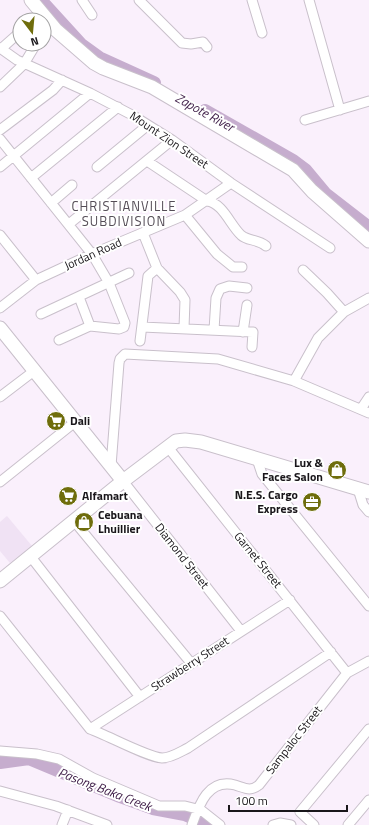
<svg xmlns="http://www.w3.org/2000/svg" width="369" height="825" font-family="'Titillium Web',sans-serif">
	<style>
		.built { fill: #f0e2f4 }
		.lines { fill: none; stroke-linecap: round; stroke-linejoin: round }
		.river { stroke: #c6adce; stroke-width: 14 }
		.street-casing { stroke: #c9c0cb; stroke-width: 11 }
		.secondary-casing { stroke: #c9c0cb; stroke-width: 15 }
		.street { stroke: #fff; stroke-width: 9 }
		.secondary { stroke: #fff; stroke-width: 13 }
		.labels { text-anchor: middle; stroke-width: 4; stroke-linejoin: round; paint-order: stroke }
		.street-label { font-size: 12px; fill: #19161a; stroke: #fff }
		.poi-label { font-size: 12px; font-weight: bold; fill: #19161a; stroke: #fff; text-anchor: start }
		.water-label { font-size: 13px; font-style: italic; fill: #3e1d47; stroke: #fff }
		.neighbourhood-label { font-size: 13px; letter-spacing: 1px; fill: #554d57; stroke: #fff }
	</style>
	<rect width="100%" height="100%" fill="#faf0fc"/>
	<path class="built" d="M 7,516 L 32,546 L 10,563 L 0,551 L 0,522 Z"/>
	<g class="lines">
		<path class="river" d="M 40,0 L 81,45 L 99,58 L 154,83
			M 205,111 L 293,161 L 305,170 L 325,194 L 369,228
			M 0,762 L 29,758 L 120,796 L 153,808 L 185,814 L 210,825"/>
		<g class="street-casing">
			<path id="street" d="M 82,0 L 92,15
				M 139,0 L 182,43 L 191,44 L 203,42 L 207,47
				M 252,0 L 262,33
				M 309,0 L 340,110
				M 44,31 L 45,29
				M 0,48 L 17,60 L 90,93 L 132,115 L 172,140 L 231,183 L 330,248
				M 1,49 L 20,32
				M 0,87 L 24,64 L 36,44
				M 305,120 L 369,101
				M 0,130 L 53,90 L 62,80
				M 0,139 L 92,254 L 109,283 L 125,323 L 124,327 L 119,329 L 90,326 L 79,297
				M 147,161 L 207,201 C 223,203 230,225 241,235 C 247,241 258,239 266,246
				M 0,167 L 90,93
				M 97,167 L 148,125
				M 31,178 L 118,107
				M 51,203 L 72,185
				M 185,215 L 217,254 L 233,267 L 242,267
				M 69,224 L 172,140
				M 143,233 L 157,268 L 180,292 L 185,300 L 184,328
				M 0,235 L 36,280
				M 303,270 L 327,293 L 344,312
				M 0,308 L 36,280 L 92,254 L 185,215 L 231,183
				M 41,314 L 129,273
				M 142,327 L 253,332 L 252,347
				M 214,330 L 216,298 L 220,289 L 229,286 L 247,288
				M 243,332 L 247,305
				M 59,340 L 90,326
				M 140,341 L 148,276 L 157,268
				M 294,381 L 318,338 L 344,312 L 369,298
				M 0,397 L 34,371
				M 361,409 L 369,397
				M 167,446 L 347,673
				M 257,459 L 262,474 L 369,606
				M 111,466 L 119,363 L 120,359 L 125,354 L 218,359 L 294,381 L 369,413
				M 123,481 L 241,631
				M 0,482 L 75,422
				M 358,489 L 363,505 L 369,512
				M 74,521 L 191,663
				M 31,557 L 140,697
				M 0,616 L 90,729
				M 90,729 C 107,735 147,757 162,758 C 171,758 180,752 188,748 L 331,652
				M 90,729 L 290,600
				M 0,751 L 37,754 L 59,759 L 93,778 L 159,806 L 185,806 L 201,810 L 220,825
				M 0,791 L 56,806 L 107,825
				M 62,825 L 68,810
				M 192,825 C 199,805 208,778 235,785 C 245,788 250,792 259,785 L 347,673 L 369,661
				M 273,825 L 280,823 L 291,825
				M 314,825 L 300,812 L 369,729
				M 348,825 L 369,800"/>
		</g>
		<g class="secondary-casing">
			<path id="secondary" d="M 31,0 L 56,30 L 94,63 L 103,68 L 152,87 L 293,170 L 312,191 L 369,241
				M 0,328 L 123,481
				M 0,581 L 123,481 L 176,441 L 185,440 L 201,442 L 369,492"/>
		</g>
		<use href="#street" class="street"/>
		<use href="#secondary" class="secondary"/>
	</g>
	<defs>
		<g id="supermarket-disc" transform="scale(1)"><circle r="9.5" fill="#6f6d0c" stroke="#fff"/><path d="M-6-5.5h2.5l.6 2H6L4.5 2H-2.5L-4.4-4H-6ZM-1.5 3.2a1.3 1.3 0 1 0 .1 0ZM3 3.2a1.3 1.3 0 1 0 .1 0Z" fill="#fff"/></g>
		<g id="shop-disc" transform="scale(1)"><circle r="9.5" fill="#6f6d0c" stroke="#fff"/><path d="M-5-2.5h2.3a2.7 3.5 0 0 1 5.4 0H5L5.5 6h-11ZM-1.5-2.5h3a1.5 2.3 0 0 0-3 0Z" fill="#fff"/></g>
		<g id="office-disc" transform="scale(1)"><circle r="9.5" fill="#6f6d0c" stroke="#fff"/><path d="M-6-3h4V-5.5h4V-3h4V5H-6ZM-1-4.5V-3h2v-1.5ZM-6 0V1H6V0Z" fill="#fff"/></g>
	</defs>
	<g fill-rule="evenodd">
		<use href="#supermarket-disc" x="56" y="421"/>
		<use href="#shop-disc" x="337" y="470"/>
		<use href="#supermarket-disc" x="68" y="496"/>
		<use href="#office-disc" x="312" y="502"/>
		<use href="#shop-disc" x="84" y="522"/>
	</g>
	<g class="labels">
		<g class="street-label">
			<text transform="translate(169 140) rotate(34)" y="4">Mount Zion Street</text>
			<text transform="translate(93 254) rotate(-24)" y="4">Jordan Road</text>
			<text transform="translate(182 556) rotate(52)" y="4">Diamond Street</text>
			<text transform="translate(258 560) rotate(51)" y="4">Garnet Street</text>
			<text transform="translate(190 664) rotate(-33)" y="4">Strawberry Street</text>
			<text transform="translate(294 740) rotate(-52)" y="4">Sampaloc Street</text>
		</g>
		<g class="poi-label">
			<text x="70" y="425">Dali</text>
			<text x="323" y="467" text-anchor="end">Lux &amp;<tspan x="323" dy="14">Faces Salon</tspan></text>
			<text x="298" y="499" text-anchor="end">N.E.S. Cargo<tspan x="298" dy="14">Express</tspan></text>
			<text x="82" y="500">Alfamart</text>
			<text x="98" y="519">Cebuana<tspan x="98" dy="14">Lhuillier</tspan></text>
		</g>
		<g class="water-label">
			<text transform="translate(205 112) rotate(29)" y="5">Zapote River</text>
			<text transform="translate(105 789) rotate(21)" y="5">Pasong Baka Creek</text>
		</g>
		<g class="neighbourhood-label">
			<text x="124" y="211">CHRISTIANVILLE<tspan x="124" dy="15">SUBDIVISION</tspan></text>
		</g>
	</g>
	<g transform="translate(32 32) rotate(164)"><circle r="19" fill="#ffffff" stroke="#a3a2a3"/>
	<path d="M0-3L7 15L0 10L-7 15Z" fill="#6f6d0c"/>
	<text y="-6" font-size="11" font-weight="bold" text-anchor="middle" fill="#19161a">N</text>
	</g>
	<path d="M229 805v6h118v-6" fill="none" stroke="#19161a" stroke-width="2"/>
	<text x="235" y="805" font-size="12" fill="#19161a" stroke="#ffffff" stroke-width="3" paint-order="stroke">100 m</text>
</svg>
